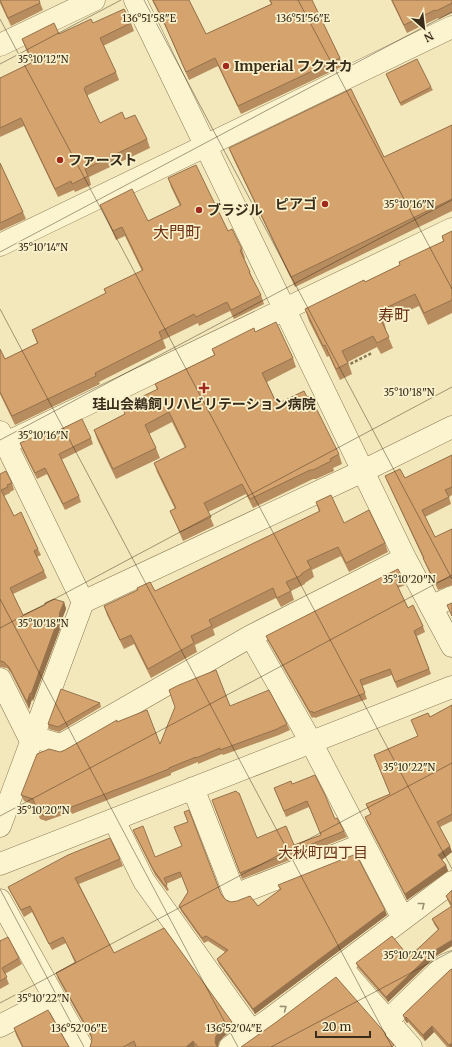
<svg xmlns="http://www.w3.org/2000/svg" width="452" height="1047" font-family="Merriweather,'Noto Sans JP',serif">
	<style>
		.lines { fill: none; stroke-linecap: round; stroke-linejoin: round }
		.minor-casing { stroke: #8b7753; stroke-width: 23 }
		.path { stroke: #8b7753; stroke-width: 2.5; stroke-dasharray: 3 2; stroke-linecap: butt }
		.minor { stroke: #fcf4cf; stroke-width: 22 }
		.wall { fill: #b78c5e }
		.shaded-wall { fill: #95724c }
		.building { fill: #d5a36d; stroke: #95724c }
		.oneway { stroke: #9a9074 }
		.ticks { fill: none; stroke: #392c1a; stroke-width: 1; stroke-opacity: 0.45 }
		.poi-dot { fill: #a02b1d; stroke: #f9f1cb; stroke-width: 1.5 }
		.labels { text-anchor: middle; stroke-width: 3.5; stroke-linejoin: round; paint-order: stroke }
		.poi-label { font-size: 14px; font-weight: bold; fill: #392c1a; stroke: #f9f1cb; text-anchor: start }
		.neighbourhood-label { font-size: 15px; fill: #6a3015; stroke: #f9f1cb }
		.quarter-label { font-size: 16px; fill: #6a3015; stroke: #f9f1cb }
		.ticks-label { font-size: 10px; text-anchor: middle; fill: #392c1a; stroke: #f9f1cb; stroke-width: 3.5; stroke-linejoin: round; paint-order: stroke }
	</style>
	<rect width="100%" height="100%" fill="#f2e8bb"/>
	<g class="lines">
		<g class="minor-casing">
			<path id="minor" d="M 135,0 L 405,558 L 452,646
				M 0,45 L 94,0
				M 0,245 L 452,27
				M 0,432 L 83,602 L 0,826
				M 0,446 L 452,229
				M 83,602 L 363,471 L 452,427
				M 431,607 L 452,597
				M 251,636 L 311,742 L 403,919
				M 0,679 L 31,741
				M 33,737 L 61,745 L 251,636 L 405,558
				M 193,788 L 235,895 L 364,844
				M 114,820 L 144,881 L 252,1032
				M 0,864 L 452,687
				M 0,900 L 82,1047
				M 340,966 L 411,1047
				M 388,1020 L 445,965 L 452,962
				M 0,1026 L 54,998
				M 230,1047 L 270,1019 L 452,882"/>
		</g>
		<path class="path" d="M 346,366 L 372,353"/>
		<use href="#minor" class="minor"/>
	</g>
	<path class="wall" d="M 0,0 L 39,0 L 43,10 L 11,26 L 0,3 Z
		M 152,0 L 189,0 L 206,34 L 271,4 L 269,0 L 312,0 L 340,58 L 343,66 L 241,114 L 218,66 L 189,80 L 166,28 Z
		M 391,0 L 452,0 L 452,13 L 439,19 L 438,18 L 407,33 Z
		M 93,23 L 131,23 L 134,31 L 103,46 L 116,72 L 119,80 L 88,95 L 88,97 L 100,123 L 125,119 L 147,139 L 150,148 L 89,177 L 91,185 L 75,192 L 74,190 L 58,197 L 24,126 L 0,137 L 0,78 L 32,63 L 25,47 L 22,39 L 59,34 Z
		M 386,74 L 431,87 L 433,90 L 401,106 Z
		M 452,125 L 452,211 L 295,287 L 233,158 L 229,148 L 384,157 Z
		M 0,163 L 23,212 L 26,219 L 0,231 Z
		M 168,178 L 228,231 L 242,249 L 245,258 L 244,259 L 250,272 L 253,280 L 261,295 L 264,304 L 234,319 L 230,311 L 199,326 L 198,323 L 163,340 L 166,348 L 99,382 L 100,384 L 15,425 L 0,394 L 0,349 L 5,359 L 37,343 L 32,330 L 106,294 L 104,289 L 142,271 L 125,236 L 116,240 L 104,213 L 100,205 L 148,221 L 180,206 L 171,187 Z
		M 452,231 L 452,313 L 428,325 L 419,306 L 384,322 L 386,329 L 385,329 L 393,348 L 381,354 L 377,347 L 348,362 L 352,374 L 340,380 L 329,356 L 327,357 L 309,321 L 305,309 L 365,282 L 400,265 L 443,241 L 442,236 Z
		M 255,332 L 293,358 L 296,367 L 267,382 L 277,404 L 339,454 L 342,464 L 333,468 L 334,471 L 316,479 L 313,479 L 253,508 L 246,494 L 208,512 L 214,526 L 183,541 L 174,520 L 170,511 L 175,509 L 157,472 L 154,463 L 185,448 L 172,422 L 149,434 L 156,448 L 160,458 L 116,479 L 97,439 L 94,430 L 125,414 L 122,406 L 157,390 L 155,384 L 214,355 L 212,349 Z
		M 49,435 L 91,438 L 93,444 L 61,460 L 79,496 L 81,502 L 65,510 L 47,474 L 37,479 L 22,449 L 20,443 Z
		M 452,455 L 452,495 L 449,497 L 451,504 L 425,517 L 435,537 L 452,529 L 452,585 L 438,590 L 435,583 L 434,583 L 426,565 L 423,558 L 388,483 L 385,476 L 405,478 Z
		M 0,474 L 12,483 L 14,490 L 10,492 L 10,493 L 4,496 L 14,516 L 38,549 L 41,555 L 37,557 L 44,571 L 47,578 L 13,594 L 23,615 L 64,602 L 66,609 L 62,619 L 63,621 L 33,701 L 32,699 L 29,709 L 11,673 L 7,668 L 0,667 Z
		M 316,502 L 344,523 L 385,543 L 388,552 L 349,572 L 341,556 L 312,570 L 314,577 L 305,583 L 305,584 L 291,591 L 294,600 L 281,607 L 276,598 L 213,629 L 215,635 L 195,645 L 197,652 L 151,678 L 134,644 L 124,649 L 107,615 L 104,606 L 155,591 L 319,512 Z
		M 403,579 L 405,585 L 398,588 L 408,608 L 423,626 L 425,632 L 417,636 L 431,674 L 397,688 L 392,675 L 362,686 L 367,699 L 315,718 L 314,717 L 312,718 L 268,641 L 266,636 Z
		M 100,703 L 101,707 L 59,732 L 49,729 L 48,724 Z
		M 452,705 L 452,821 L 440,827 L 452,852 L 442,860 L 446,865 L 448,871 L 407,900 L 367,823 L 365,817 L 371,815 L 366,804 L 390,794 L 374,755 L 418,736 L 430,717 Z
		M 230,706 L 287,724 L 290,730 L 279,735 L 223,755 L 222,754 L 198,764 L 198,762 L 171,773 L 171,775 L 72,814 L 71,812 L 46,821 L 40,819 L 35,805 L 24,801 L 21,795 L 60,752 L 65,750 L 117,722 L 160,744 Z
		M 292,784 L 335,819 L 344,831 L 347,837 L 242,879 L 212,800 L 257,838 L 294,845 L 321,835 L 309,807 L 286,817 L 274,788 Z
		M 133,830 L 155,857 L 221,894 L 226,900 L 231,902 L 258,906 L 280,890 L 278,885 L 387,915 L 255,1014 L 219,964 L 217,959 L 225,952 L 208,941 L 204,943 L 181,911 L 179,906 L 188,892 L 182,877 L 166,884 L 169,890 L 167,891 L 155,875 L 135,835 Z
		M 120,859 L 123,866 L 79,884 L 114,953 L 232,1022 L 234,1029 L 223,1037 L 219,1042 L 218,1047 L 90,1047 L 92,1040 L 92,1039 L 58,979 L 56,973 L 75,963 L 66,943 L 52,950 L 32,912 L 24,917 L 11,893 L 8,887 Z
		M 452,890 L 452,946 L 436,956 L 388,1002 L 358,968 L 356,963 L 409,957 L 438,930 L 434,924 L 432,919 L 451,907 L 448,901 L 446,896 Z
		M 0,940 L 19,958 L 22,964 L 5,974 L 9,984 L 0,989 Z
		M 450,970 L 452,1047 L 447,1047 L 434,1032 L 425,1041 L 408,1022 L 407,1023 L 405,1021 L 403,1015 Z
		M 14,1028 L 69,1047 L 22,1047 L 16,1035 Z"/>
	<path class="shaded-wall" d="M 64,602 L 66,609 L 62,619 L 63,621 L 33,701 L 31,694 Z
		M 30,693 L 32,699 L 29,709 L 27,702 Z
		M 450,846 L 452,852 L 440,861 L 438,855 Z
		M 446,865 L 448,871 L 407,900 L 405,894 Z
		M 385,910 L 387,915 L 255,1014 L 253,1009 Z
		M 452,940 L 452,946 L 436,956 L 388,1002 L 386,997 L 434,951 Z
		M 406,1017 L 408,1022 L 407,1023 L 405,1018 Z
		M 232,1022 L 234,1029 L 223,1037 L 219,1042 L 218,1047 L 217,1047 L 215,1042 L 216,1036 L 221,1030 Z
		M 432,1026 L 434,1032 L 425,1041 L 423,1035 Z
		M 193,1041 L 195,1047 L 186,1047 Z
		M 452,1043 L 452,1047 L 450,1047 L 449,1045 Z"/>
	<path class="building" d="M 0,0 L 39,0 L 40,3 L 8,18 Z
		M 153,0 L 189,0 L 206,34 L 272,4 L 270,0 L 312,0 L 340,58 L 238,106 L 215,58 L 186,72 L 163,20 Z
		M 392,0 L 452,0 L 452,3 L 436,11 L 435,10 L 404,25 Z
		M 124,9 L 131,23 L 100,38 L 116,72 L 85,87 L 85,88 L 84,89 L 100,123 L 122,112 L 125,119 L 135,115 L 147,139 L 85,169 L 88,176 L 72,184 L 71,181 L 55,189 L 21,118 L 0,128 L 0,78 L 33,62 L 22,39 L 54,23 L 59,34 L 91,19 L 93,23 Z
		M 417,59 L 431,87 L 400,103 L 386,74 Z
		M 351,89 L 384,157 L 452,125 L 452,199 L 291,277 L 229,148 Z
		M 0,163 L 23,212 L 0,223 Z
		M 196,165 L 228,231 L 232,229 L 242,249 L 240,250 L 250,272 L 249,272 L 261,295 L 231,310 L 227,302 L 196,317 L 194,314 L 159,332 L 162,339 L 95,373 L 96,376 L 12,416 L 0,392 L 0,349 L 5,359 L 38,343 L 32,330 L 106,293 L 104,289 L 143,270 L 122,227 L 113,231 L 100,205 L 132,189 L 148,221 L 181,205 L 168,178 Z
		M 452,231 L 452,300 L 424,313 L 415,294 L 379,311 L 382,317 L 380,318 L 389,337 L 377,343 L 373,336 L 342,351 L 348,363 L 336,369 L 325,345 L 323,346 L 305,309 L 364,280 L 365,282 L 400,265 L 399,262 L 444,241 L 442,236 Z
		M 276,322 L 293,358 L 262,373 L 277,404 L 304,391 L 307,397 L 310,396 L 339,454 L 330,459 L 331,461 L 313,470 L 310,470 L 250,499 L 242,484 L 204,503 L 211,517 L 180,532 L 170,511 L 176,508 L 154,463 L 186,447 L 169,412 L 145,425 L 156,448 L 113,469 L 94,430 L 125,414 L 122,406 L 158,389 L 155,384 L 215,355 L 212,349 L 254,328 L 255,332 Z
		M 82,419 L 91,438 L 59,454 L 79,496 L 63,504 L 45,468 L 35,473 L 20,443 L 47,431 L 49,435 Z
		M 452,455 L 452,487 L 445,490 L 449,497 L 422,510 L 435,537 L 452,529 L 452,578 L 450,577 L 436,583 L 432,576 L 423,558 L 424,558 L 385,476 L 400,469 L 405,478 Z
		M 6,471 L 12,483 L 7,485 L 8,487 L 1,490 L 14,516 L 21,512 L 38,549 L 34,551 L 44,571 L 10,588 L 23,615 L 45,605 L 45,603 L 54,599 L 64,602 L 59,614 L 60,614 L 31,694 L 30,693 L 27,702 L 9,667 L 4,662 L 0,661 L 0,474 Z
		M 331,495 L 344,523 L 369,510 L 385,543 L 346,563 L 338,547 L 307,561 L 311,568 L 301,574 L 302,575 L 286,582 L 291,591 L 277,598 L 273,588 L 209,620 L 212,626 L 191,636 L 194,643 L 148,669 L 131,635 L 120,640 L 104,606 L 138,590 L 137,588 L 150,582 L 155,591 L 320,511 L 316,502 Z
		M 398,569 L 403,579 L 396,583 L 408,608 L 413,605 L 423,626 L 414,631 L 429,669 L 395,682 L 390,669 L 360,680 L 365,693 L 313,713 L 312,711 L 310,712 L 266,636 Z
		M 452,603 L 452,616 L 447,605 Z
		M 216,670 L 230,706 L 269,690 L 287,724 L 277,729 L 220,750 L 220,748 L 196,758 L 196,757 L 169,768 L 169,769 L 69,808 L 69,806 L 43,815 L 38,813 L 33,799 L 21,795 L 37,754 L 49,749 L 60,752 L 65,750 L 117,720 L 117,722 L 147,710 L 160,744 L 175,707 L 169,690 L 179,685 Z
		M 61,689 L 100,703 L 58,727 L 48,724 Z
		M 452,705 L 452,814 L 437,822 L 450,846 L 438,855 L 446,865 L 405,894 L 365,817 L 371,814 L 366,804 L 390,794 L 374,755 L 418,736 L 411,720 L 428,713 L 430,717 Z
		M 315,775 L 325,795 L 335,819 L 337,818 L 344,831 L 240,873 L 212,800 L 236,791 L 238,793 L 239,793 L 257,838 L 286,826 L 294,845 L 321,835 L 307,801 L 284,811 L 274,788 L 291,781 L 292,784 L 295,783 Z
		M 189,810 L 221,894 L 226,900 L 231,902 L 237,901 L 250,896 L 258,906 L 281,889 L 278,885 L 356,854 L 385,910 L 253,1009 L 217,959 L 228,950 L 206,936 L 202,938 L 179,906 L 188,892 L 180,872 L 164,878 L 167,885 L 165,886 L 153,869 L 133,830 L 143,826 L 155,857 L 182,846 L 174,827 L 188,822 L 184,812 Z
		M 110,838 L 120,859 L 75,878 L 114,953 L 164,928 L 232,1022 L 221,1030 L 216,1036 L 215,1042 L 217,1047 L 198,1047 L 193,1041 L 186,1047 L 136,1047 L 134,1041 L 123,1047 L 90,1047 L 92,1040 L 91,1035 L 56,973 L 76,962 L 63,937 L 49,944 L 30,906 L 21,910 L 8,887 L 68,855 Z
		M 452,890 L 452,905 L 446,896 Z
		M 452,906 L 452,940 L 434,951 L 386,997 L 356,963 L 392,936 L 409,957 L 439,929 L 432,919 Z
		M 8,937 L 19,958 L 2,968 L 7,977 L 0,981 L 0,940 L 0,941 Z
		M 452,969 L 452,1043 L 449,1045 L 432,1026 L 423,1035 L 406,1017 L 405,1018 L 403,1015 L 450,970 Z
		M 336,977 L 386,1034 L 385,1035 L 394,1045 L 392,1047 L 241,1047 L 275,1023 Z
		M 48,1010 L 69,1047 L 23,1047 L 14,1028 Z"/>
	<defs><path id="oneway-chevron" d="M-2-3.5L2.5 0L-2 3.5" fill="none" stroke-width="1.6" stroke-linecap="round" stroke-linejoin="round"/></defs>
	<g class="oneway">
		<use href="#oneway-chevron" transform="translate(422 905) rotate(-38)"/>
		<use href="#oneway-chevron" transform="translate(284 1008) rotate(-37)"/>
	</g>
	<path class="ticks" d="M 144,0 L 452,579M 298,0 L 452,289M 0,19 L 452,869M 0,64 L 121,0M 0,252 L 452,12M 0,309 L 392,1047M 0,440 L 452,200M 0,599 L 238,1047M 0,628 L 452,387M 0,816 L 452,575M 0,889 L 84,1047M 0,1003 L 452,763M 271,1047 L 452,951"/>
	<g class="poi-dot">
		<circle cx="226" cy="66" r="4"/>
		<circle cx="60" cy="160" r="4"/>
		<circle cx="325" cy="204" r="4"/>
		<circle cx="199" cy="210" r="4"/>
		<path d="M202 382h4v4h4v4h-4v4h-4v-4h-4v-4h4z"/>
	</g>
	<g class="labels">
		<g class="poi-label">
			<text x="234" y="71">Imperial フクオカ</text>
			<text x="68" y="165">ファースト</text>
			<text x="317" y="209" text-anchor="end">ピアゴ</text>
			<text x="207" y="215">ブラジル</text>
			<text x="204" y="409" text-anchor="middle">珪山会鵜飼リハビリテーション病院</text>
		</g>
		<g class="neighbourhood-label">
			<text x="323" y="858">大秋町四丁目</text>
		</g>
		<g class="quarter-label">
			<text x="177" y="238">大門町</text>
			<text x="394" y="321">寿町</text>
		</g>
	</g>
	<g class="ticks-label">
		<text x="149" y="22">136°51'58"E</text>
		<text x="303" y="22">136°51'56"E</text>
		<text x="43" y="63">35°10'12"N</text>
		<text x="409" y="208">35°10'16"N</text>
		<text x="43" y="251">35°10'14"N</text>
		<text x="409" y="396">35°10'18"N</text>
		<text x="43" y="439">35°10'16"N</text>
		<text x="409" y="583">35°10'20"N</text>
		<text x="43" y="627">35°10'18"N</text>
		<text x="409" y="771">35°10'22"N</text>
		<text x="43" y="814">35°10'20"N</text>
		<text x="409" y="959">35°10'24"N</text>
		<text x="43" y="1002">35°10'22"N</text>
		<text x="79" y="1032">136°52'06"E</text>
		<text x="234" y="1032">136°52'04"E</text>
	</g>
	<g transform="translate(424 28) rotate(152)" stroke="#f9f1cb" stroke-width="3" paint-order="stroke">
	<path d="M0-3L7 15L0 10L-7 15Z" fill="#392c1a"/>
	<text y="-6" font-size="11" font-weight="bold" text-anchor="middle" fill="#392c1a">N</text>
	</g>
	<path d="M316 1031v6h54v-6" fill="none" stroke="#392c1a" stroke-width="2"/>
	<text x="322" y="1031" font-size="12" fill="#392c1a" stroke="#f9f1cb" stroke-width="3" paint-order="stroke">20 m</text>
</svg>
